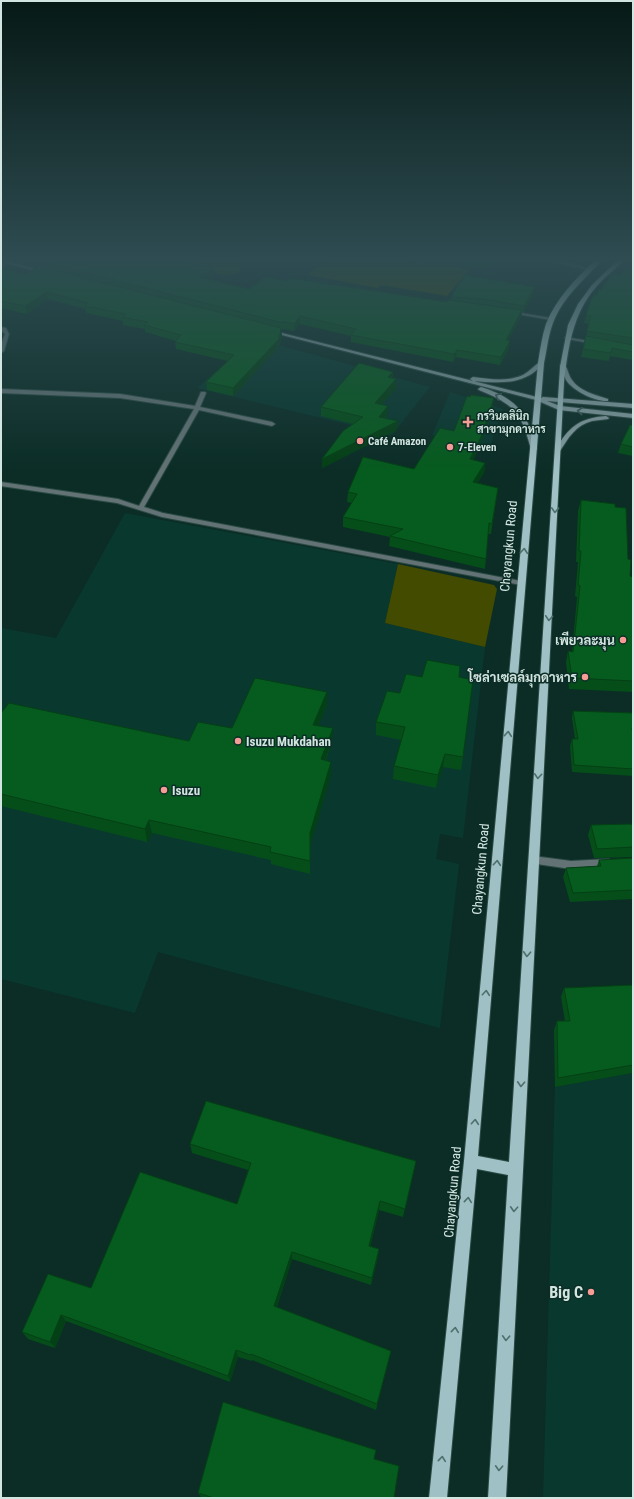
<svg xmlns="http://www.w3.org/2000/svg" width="634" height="1499" font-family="'Roboto Condensed',Sarabun,sans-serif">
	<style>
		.built { fill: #09382f }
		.green { fill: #434b01 }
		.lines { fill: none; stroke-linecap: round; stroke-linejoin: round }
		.minor-casing { stroke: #2b4a44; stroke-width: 2 }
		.secondary-casing { stroke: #2b4a44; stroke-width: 2 }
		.primary-casing { stroke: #2b4a44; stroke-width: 2 }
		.minor { fill: #637375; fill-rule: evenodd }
		.secondary { fill: #859ea2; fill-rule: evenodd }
		.primary { fill: #9fc0c4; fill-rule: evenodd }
		.wall { fill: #054e1a }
		.shaded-wall { fill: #044015 }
		.building { fill: #065b1e; stroke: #044015 }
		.oneway { stroke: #3c5a58 }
		.oneway2 { stroke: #4e6f6d }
		.poi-dot { fill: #f59c94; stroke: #0b2d26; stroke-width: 1.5 }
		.labels { text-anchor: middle; stroke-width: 3; stroke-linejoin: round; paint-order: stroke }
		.far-poi-label { font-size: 11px; font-weight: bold; fill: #d3e5e0; stroke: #0b2d26; text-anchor: start }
		.street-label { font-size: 13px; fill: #d3e5e0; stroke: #0b2d26 }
		.poi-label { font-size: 13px; font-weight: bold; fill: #d3e5e0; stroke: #0b2d26; text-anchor: end }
		.near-poi-label { font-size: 16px; font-weight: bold; fill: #d3e5e0; stroke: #0b2d26; text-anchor: end }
	</style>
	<rect width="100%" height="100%" fill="#0b2d26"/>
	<path class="built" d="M 254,338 L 430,387 L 392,435 L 197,388 Z
		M 450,392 L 503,409 L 490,447 L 432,435 Z
		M 125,513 L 398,564 L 385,623 L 485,647 L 463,838 L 440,834 L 436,859 L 459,864 L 440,1028 L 158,952 L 135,1013 L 1,979 L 1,628 L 56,638 Z
		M 633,1073 L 633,1498 L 543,1498 L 555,1087 Z"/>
	<path class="green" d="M 193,261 L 246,261 L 243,265 L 239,267 L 241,271 C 231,277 220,275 210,271 L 208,267 L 210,265 L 192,263 Z
		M 324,261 L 402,261 L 424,264 L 447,264 L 469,270 L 447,296 L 381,285 L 377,288 L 307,275 Z
		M 398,564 L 494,585 L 497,589 L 485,647 L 385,623 Z"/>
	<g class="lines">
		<g class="minor-casing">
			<path id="minor" d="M 7,261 L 11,262 L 1,268 L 1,265 Z
				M 551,261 L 558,261 L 591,269 L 589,270 Z
				M 509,311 L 551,318 L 553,319 L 551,320 L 511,313 L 509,313 Z
				M 1,327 L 6,328 L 9,334 L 4,351 L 1,353 L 1,344 L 5,334 L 1,330 Z
				M 565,337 L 595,342 L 597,343 L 595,344 L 567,339 L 565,338 Z
				M 1,389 L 120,394 L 195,406 L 201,392 L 205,392 L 206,393 L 200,407 L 272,422 L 275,424 L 272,426 L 199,410 L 144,507 L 163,513 L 521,581 L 524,583 L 521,585 L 162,517 L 117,503 L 1,486 L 1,482 L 118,499 L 139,506 L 194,409 L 120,398 L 1,393 Z
				M 533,856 L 571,861 L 608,859 L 611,860 L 612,863 L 611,866 L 608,867 L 571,869 L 530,863 L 529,860 L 530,857 Z"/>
		</g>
		<g class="secondary-casing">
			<path id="secondary" d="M 1,261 L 6,261 L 46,272 L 44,273 L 1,262 Z
				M 270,330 L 541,398 L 543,397 L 633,404 L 633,408 L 547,401 L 560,406 L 633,414 L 633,418 L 559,410 L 536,400 L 270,332 Z
				M 541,361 L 544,363 C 524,386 501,383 473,381 L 470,379 L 473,377 C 489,379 508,382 523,375 C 530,371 535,365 541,361 Z
				M 563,363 C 568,367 568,375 572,380 C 579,391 596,395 608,399 L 608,401 C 596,402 573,391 566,380 C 564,375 562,370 560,365 Z
				M 481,387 C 518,399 527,413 537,449 L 536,450 L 531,449 C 521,412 515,405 479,390 L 478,389 Z
				M 606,416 L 609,418 L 608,419 C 603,420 597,420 592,421 C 576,425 568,438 560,451 L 555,450 C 569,427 579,418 606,416 Z"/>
		</g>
		<g class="primary-casing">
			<path id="primary" d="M 595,261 L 601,261 C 583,281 563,297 553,323 C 548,336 547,350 544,363 L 478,1156 L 509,1162 L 560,367 L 568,325 L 578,304 L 592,285 L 617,261 L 623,261 C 615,270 604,277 596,287 C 573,313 568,348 564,382 L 506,1498 L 488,1498 L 508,1175 L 477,1169 L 447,1498 L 429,1498 L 464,1161 L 538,363 C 540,350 542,336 546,324 C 556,299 576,278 595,261 Z"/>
		</g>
		<use href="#minor" class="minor"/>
		<use href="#secondary" class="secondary"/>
		<use href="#primary" class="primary"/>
	</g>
	<path class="wall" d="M 451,261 L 495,261 L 486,269 Z
		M 565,261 L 574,261 L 572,262 Z
		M 44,262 L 213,268 L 214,275 L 208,279 L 249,289 L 287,281 L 447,302 L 450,300 L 451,297 L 535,287 L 534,293 L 524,312 L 522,312 L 521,317 L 508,340 L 509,348 L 500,365 L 456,357 L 453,362 L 351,342 L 351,336 L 300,324 L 294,331 L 283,329 L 283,330 L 281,330 L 282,336 L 279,347 L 233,396 L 207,390 L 206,382 L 228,361 L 176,349 L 175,342 L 176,341 L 145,332 L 145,329 L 123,325 L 123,321 L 86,313 L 85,309 L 48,299 L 27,314 L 1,308 L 1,267 L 27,274 L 45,268 Z
		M 633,266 L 633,360 L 610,356 L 609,361 L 581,357 L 589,324 L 584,323 L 586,315 L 597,295 L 601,290 L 621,275 L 631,270 Z
		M 393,379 L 396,379 L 396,388 L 381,405 L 388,406 L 387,415 L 385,418 L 398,421 L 397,430 L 322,468 L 322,459 L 353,424 L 321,416 L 321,407 Z
		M 493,408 L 479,447 L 473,460 L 485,463 L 484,473 L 477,483 L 498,488 L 491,534 L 488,534 L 485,569 L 389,546 L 390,537 L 343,527 L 343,517 L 352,503 L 347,502 L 348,492 L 414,469 L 454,431 Z
		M 633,425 L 633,456 L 618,453 L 621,444 Z
		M 581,500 L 615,507 L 628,559 L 630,576 L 633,577 L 633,692 L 569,689 L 566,662 L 568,651 L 572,652 L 577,597 L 575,596 L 578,562 L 576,562 L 578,511 Z
		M 422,677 L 459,677 L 463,757 L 461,770 L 443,767 L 436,788 L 393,779 L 394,766 L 401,740 L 376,735 L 376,722 L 400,693 Z
		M 327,705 L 318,726 L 332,741 L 326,760 L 331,762 L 331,775 L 310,846 L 310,874 L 271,864 L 271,860 L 152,833 L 147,842 L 1,806 L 1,713 L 189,741 L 232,728 Z
		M 573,711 L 633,713 L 633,776 L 572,772 L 570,746 L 572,739 L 575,739 L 572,718 Z
		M 591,825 L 633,828 L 633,857 L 594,858 L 588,835 Z
		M 633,858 L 633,899 L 570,902 L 563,877 L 566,868 L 597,866 L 599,860 Z
		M 633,985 L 633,1073 L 555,1087 L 554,1030 L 557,1021 L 565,1021 L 561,997 L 564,988 Z
		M 190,1144 L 414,1170 L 403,1217 L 379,1210 L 370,1247 L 379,1249 L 378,1257 L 371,1285 L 292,1259 L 277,1307 L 391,1351 L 376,1410 L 252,1360 L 252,1361 L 238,1357 L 230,1382 L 66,1321 L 55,1348 L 28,1339 L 22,1332 L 91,1288 L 237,1204 L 248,1170 L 192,1153 Z
		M 374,1459 L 394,1498 L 204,1498 L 201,1497 L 198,1493 Z"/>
	<path class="shaded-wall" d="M 487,261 L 495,261 L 486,269 Z
		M 213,268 L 214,275 L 201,285 L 200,277 Z
		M 535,287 L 534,293 L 524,312 L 524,306 Z
		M 47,292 L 48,299 L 27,314 L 25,306 Z
		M 522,310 L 521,317 L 504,347 L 506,340 Z
		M 300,316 L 300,324 L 294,331 L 294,324 Z
		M 281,328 L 282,336 L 279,347 L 233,396 L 233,388 Z
		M 510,341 L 509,348 L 500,365 L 501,357 Z
		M 457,350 L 456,357 L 453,362 L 454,354 Z
		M 393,372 L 393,381 L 388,377 Z
		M 396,379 L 396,388 L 374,412 L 375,403 Z
		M 494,398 L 493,408 L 479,447 L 469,469 L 470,459 Z
		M 388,406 L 387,415 L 378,426 L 379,417 Z
		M 398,421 L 397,430 L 322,468 L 322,459 Z
		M 485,463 L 484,473 L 472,492 L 473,482 Z
		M 327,692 L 327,705 L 313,738 L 313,725 Z
		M 333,728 L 332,741 L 321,772 L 321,759 Z
		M 445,754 L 443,767 L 436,788 L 438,775 Z
		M 331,762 L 331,775 L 310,846 L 310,874 L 310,833 Z
		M 149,820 L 152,833 L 147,842 L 145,829 Z
		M 380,1201 L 379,1210 L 369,1254 L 369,1246 Z
		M 379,1249 L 378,1257 L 371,1285 L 372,1278 Z
		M 292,1252 L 292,1259 L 275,1312 L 274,1306 Z
		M 61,1315 L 66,1321 L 55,1348 L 50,1342 Z
		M 236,1350 L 238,1357 L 230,1382 L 228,1376 Z"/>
	<path class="building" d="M 46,261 L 177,261 L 213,268 L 200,277 L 249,289 L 265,277 L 287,281 L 290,278 L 447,302 L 448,300 L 522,310 L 506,340 L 510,341 L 501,357 L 457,350 L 454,354 L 351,335 L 356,329 L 300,316 L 294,324 L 283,321 L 283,323 L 44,262 Z
		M 38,266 L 281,328 L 279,339 L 233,388 L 206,382 L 234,355 L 175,342 L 181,335 L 144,325 L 148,322 L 122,317 L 126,314 L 85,306 L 88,303 L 47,292 L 25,306 L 1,301 L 1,267 L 27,274 Z
		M 633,266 L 633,338 L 587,331 L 591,316 L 586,315 L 591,300 L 594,294 L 597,295 L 599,289 L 601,290 L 612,274 L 621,275 L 625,269 L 631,270 Z
		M 465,275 L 535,287 L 524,306 L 484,299 L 451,297 Z
		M 586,336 L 633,345 L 633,352 L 612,348 L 611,353 L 583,349 Z
		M 359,363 L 393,372 L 388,377 L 396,379 L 375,403 L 388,406 L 379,417 L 398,421 L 322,459 L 343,431 L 363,417 L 321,407 Z
		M 471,395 L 494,398 L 481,437 L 470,459 L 485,463 L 473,482 L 498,488 L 492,524 L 489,523 L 486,559 L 390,536 L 403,529 L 343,517 L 357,494 L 348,492 L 363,457 L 414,469 L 440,428 L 454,431 L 467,396 L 470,397 Z
		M 630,425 L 633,425 L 633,447 L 621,444 Z
		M 581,500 L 615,504 L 615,507 L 626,508 L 628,559 L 631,560 L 630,576 L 633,577 L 633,681 L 572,678 L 568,651 L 573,652 L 580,586 L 578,585 L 581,551 L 579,551 Z
		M 427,660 L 460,666 L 459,677 L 473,680 L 463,757 L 445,754 L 438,775 L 394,766 L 405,727 L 376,722 L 387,691 L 400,693 L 406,674 L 422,677 Z
		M 255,678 L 327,692 L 313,725 L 333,728 L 321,759 L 331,762 L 310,833 L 310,861 L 270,852 L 271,847 L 149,820 L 145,829 L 1,794 L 1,713 L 9,703 L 189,741 L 198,722 L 232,728 Z
		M 573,711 L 633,713 L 633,728 L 632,728 L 633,734 L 633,769 L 574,765 L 572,739 L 578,739 Z
		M 632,824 L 633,828 L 633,847 L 597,849 L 591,825 Z
		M 633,858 L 633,890 L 573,893 L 566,868 L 601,866 L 599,860 Z
		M 633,985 L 633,1065 L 558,1078 L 557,1021 L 570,1021 L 564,988 Z
		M 206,1101 L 416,1161 L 405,1209 L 380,1201 L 369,1246 L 379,1249 L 372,1278 L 292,1252 L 274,1306 L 391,1351 L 377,1404 L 251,1354 L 250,1355 L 236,1350 L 228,1376 L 61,1315 L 50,1342 L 22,1332 L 48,1274 L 91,1288 L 140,1172 L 237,1204 L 251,1163 L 190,1144 Z
		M 223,1402 L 376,1450 L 374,1459 L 399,1466 L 394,1498 L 214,1498 L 198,1493 Z"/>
	<defs><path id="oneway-chevron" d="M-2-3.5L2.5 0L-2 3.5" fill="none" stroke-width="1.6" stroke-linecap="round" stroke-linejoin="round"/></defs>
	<g class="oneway">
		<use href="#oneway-chevron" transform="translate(498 396) rotate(-155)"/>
		<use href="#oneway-chevron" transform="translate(580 411) rotate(-174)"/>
	</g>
	<g class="oneway2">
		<use href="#oneway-chevron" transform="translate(555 510) rotate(93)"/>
		<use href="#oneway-chevron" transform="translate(524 551) rotate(-85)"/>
		<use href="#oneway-chevron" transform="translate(549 618) rotate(94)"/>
		<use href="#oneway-chevron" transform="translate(508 734) rotate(-85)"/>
		<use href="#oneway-chevron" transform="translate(538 776) rotate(94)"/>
		<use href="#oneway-chevron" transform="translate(497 863) rotate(-85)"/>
		<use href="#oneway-chevron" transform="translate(527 954) rotate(93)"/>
		<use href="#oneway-chevron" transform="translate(486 993) rotate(-85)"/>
		<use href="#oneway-chevron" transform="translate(521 1084) rotate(93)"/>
		<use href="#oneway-chevron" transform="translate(475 1122) rotate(-85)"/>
		<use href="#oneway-chevron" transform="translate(468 1200) rotate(-84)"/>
		<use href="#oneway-chevron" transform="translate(514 1209) rotate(93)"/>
		<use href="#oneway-chevron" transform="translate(455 1330) rotate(-84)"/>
		<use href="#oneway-chevron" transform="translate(506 1338) rotate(93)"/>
		<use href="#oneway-chevron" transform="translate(442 1459) rotate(-84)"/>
		<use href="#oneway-chevron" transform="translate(499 1468) rotate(93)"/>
	</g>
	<linearGradient id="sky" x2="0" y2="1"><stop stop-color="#061915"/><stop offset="0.55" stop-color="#2e4c52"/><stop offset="1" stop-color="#2e4c52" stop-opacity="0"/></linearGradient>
	<rect width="634" height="471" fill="url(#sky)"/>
	<g class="poi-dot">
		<path d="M466 416h4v4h4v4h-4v4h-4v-4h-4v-4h4z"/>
		<circle cx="360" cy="441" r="4"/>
		<circle cx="450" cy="447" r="4"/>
		<circle cx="623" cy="640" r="4"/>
		<circle cx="585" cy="677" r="4"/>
		<circle cx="238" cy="741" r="4"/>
		<circle cx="164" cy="790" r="4"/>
		<circle cx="591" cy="1292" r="4"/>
	</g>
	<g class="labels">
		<g class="far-poi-label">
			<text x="477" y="420">กรวินคลินิก<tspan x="477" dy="13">สาขามุกดาหาร</tspan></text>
			<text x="368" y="445">Café Amazon</text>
			<text x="458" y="451">7-Eleven</text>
		</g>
		<g class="street-label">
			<text transform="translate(508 546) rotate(-85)" y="5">Chayangkun Road</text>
			<text transform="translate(480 869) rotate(-85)" y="5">Chayangkun Road</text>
			<text transform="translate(452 1192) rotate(-85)" y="5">Chayangkun Road</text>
		</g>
		<g class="poi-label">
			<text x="615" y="645">เพียวละมุน</text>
			<text x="577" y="682">โซล่าเซลล์มุกดาหาร</text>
			<text x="246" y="746" text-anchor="start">Isuzu Mukdahan</text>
			<text x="172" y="795" text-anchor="start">Isuzu</text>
		</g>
		<g class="near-poi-label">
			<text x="583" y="1298">Big C</text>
		</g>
	</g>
	<rect width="634" height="1499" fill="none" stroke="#d3e5e0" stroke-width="4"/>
</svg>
